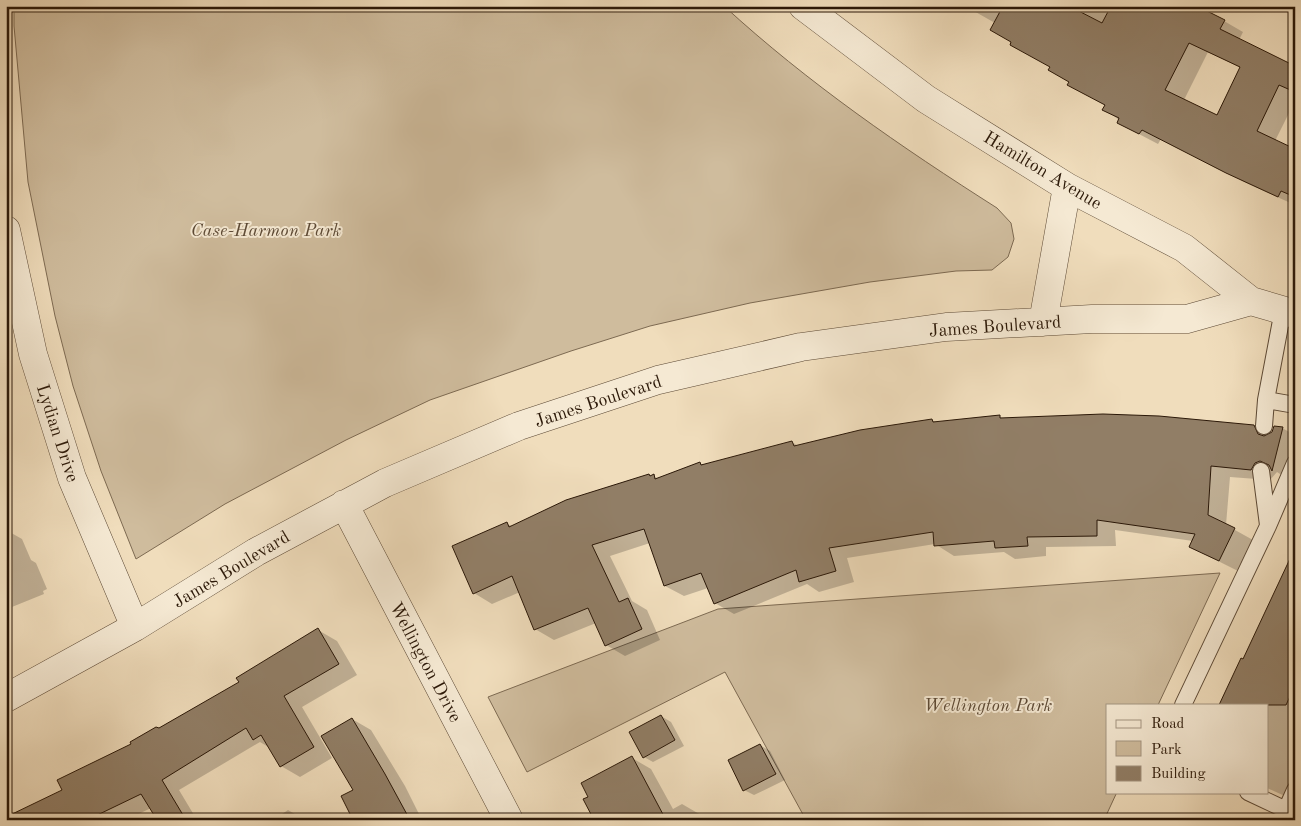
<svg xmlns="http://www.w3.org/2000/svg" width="1301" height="826" font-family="'Old Standard TT',serif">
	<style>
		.green { fill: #cfbc9d; stroke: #7d6a52 }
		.shadow { fill: #0003; fill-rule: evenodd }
		.building { fill: #917e66; stroke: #2b1808; fill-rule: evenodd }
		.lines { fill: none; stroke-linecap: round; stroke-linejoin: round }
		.service-casing { stroke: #5c4935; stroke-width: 18 }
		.minor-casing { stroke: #5c4935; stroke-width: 29 }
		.service { stroke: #f5e9d3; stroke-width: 16 }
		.minor { stroke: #f5e9d3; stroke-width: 28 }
		.labels { text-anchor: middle; stroke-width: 4; stroke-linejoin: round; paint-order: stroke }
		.street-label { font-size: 18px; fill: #2b1808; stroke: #f5e9d3 }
		.park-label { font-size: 18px; font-style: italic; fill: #5c4935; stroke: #f5e9d3 }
	</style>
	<rect width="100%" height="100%" fill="#f0ddbc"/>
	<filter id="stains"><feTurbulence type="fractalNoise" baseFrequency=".004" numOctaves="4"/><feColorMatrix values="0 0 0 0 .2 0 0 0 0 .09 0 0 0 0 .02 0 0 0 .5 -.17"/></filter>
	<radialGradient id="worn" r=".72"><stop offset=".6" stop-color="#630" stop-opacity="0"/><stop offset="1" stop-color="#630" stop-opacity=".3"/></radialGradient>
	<path class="green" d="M 14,6 L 724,6 C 808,83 901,147 997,208 L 1011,223 L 1014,239 L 1008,257 L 992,270 L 956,271 L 870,282 L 750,303 L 650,326 L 571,351 L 430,400 L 346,440 L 225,504 L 136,559 L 101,471 L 73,386 L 55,316 L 28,182 L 14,26 Z
		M 1220,573 L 1158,705 L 1107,705 L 1107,792 L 1117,792 L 1104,820 L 806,820 L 725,672 L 527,772 L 488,697 L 718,609 Z"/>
	<path class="shadow" d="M 965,6 L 1179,6 L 1224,21 L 1243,32 L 1239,40 L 1295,67 L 1295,101 L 1275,141 L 1295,150 L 1295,205 L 1246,183 L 1161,139 L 1158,144 L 1137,133 L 1104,109 L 1106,105 L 1070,82 L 995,23 ZM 1208,52 L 1241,68 L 1217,117 L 1184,100 Z
		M 1000,417 L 1004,419 L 1254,426 L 1269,435 L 1282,428 L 1295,435 L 1295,466 L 1291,481 L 1277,472 L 1270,480 L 1230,477 L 1226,525 L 1253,540 L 1238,571 L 1190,547 L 1193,541 L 1115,530 L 1116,546 L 1046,547 L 1046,556 L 1015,559 L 1004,552 L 954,556 L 935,544 L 847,558 L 854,582 L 819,592 L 807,584 L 734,614 L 715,603 L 708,588 L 684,596 L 665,586 L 650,543 L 610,556 L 632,601 L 647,610 L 660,640 L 625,656 L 606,645 L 596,623 L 554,640 L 535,629 L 520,592 L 492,604 L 474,593 L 507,524 L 512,526 L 649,475 L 660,479 L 700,464 L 703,465 L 792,442 L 798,446 L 932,420 L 937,423 Z
		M 6,530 L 22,539 L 31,560 L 36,563 L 47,589 L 43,591 L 44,594 L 7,609 Z
		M 1295,550 L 1295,781 L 1287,797 L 1267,788 L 1267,705 L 1221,705 Z
		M 318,630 L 337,641 L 357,675 L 302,707 L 332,758 L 300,777 L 281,766 L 270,748 L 260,742 L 179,790 L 197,820 L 158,820 L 151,808 L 126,820 L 6,820 L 6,813 L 12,816 L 64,791 L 159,730 L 240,683 Z
		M 661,716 L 671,722 L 684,746 L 653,762 L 644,757 Z
		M 352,719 L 371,730 L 405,786 L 422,820 L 356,820 Z
		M 760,745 L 770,751 L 785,780 L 754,795 L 744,790 Z
		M 632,758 L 651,769 L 673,809 L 682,804 L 701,815 L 703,820 L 595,820 Z
		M 288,810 L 305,820 L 273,820 Z"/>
	<path class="building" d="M 1003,6 L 1069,6 L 1102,23 L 1111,6 L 1197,6 L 1225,20 L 1220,29 L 1295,66 L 1295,92 L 1279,85 L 1257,131 L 1295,149 L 1295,197 L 1281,191 L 1278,197 L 1226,173 L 1142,130 L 1139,134 L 1117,123 L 1119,118 L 1102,110 L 1105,105 L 1067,85 L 1069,82 L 1048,70 L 1050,67 L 1010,45 L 1011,42 L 990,30 ZM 1189,43 L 1240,67 L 1217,115 L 1165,90 Z
		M 1103,414 L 1159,416 L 1254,425 L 1258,434 L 1264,436 L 1272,432 L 1274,426 L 1283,427 L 1272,471 L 1269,465 L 1260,461 L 1255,463 L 1251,470 L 1211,466 L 1208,515 L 1235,528 L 1219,561 L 1189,547 L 1195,534 L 1097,520 L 1097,536 L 1027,537 L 1028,546 L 995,548 L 994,541 L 934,546 L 933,532 L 829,548 L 836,571 L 799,582 L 796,570 L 714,604 L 701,573 L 664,586 L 644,529 L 592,545 L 619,602 L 628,598 L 642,629 L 605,646 L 588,608 L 534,630 L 512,576 L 473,594 L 452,546 L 507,522 L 509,527 L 566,500 L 649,474 L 650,476 L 654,474 L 655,479 L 700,462 L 701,465 L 792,441 L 794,446 L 860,430 L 932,419 L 933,422 L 1000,415 L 1000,418 Z
		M 1295,548 L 1295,686 L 1286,705 L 1219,705 L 1241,658 L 1243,659 Z
		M 318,628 L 339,664 L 284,696 L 314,747 L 280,767 L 261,735 L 253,740 L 246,728 L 162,780 L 186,820 L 157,820 L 141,794 L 87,820 L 6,820 L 6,817 L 62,790 L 57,780 L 131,744 L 130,742 L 156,727 L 159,728 L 239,682 L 236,678 Z
		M 661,715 L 675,740 L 643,758 L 629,732 Z
		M 352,718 L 385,774 L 410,820 L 353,820 L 341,796 L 353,790 L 321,736 Z
		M 760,744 L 776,774 L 743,791 L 728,760 Z
		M 632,756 L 666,820 L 594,820 L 583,799 L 588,797 L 581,783 Z"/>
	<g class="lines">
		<g class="service-casing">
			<path id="service" d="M 1266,400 L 1295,405
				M 1264,426 L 1266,400 L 1283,310
				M 1261,471 L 1268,525
				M 1183,705 L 1268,526 L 1295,463
				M 1248,792 L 1286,810 L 1295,790"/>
		</g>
		<g class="minor-casing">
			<path id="minor" d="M 803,6 L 926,99 L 1067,187 L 1184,248 L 1251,301 L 1295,314
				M 6,230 L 33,354 L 72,478 L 135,627
				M 1043,322 L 1067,187
				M 344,504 L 509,820
				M 6,698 L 135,627 L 256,552 L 385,483 L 519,426 L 658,380 L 801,347 L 946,327 L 1092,319 L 1187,319 L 1251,301"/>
		</g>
		<use href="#service" class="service"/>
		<use href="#minor" class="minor"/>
	</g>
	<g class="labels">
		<g class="street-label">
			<text transform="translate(1043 170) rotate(31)" y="6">Hamilton Avenue</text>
			<text transform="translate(995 326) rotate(-4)" y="6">James Boulevard</text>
			<text transform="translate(598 401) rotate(-18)" y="6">James Boulevard</text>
			<text transform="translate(58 433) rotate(72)" y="6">Lydian Drive</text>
			<text transform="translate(231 569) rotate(-31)" y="6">James Boulevard</text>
			<text transform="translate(426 662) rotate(62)" y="6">Wellington Drive</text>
		</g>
		<g class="park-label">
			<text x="266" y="236">Case-Harmon Park</text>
			<text x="988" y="711">Wellington Park</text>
		</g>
	</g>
	<rect width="1301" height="826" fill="none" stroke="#f0ddbc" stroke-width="25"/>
	<rect x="8" y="8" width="1286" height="811" fill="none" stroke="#2b1808" stroke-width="2.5"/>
	<rect x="12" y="12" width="1276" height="801" fill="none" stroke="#2b1808"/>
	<rect x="1106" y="704" width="162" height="90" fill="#f5e9d3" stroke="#a49582"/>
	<rect x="1116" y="720" width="25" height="8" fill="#f5e9d3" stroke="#a49582"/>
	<text x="1151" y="728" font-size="15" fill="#2b1808">Road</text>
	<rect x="1116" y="741" width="25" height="15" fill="#cfbc9d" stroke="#a49582"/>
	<text x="1151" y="754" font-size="15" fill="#2b1808">Park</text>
	<rect x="1116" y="766" width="25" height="15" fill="#917e66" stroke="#a49582"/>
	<text x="1151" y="778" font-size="15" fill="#2b1808">Building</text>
	<rect width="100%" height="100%" filter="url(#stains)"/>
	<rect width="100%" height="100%" fill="url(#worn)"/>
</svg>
